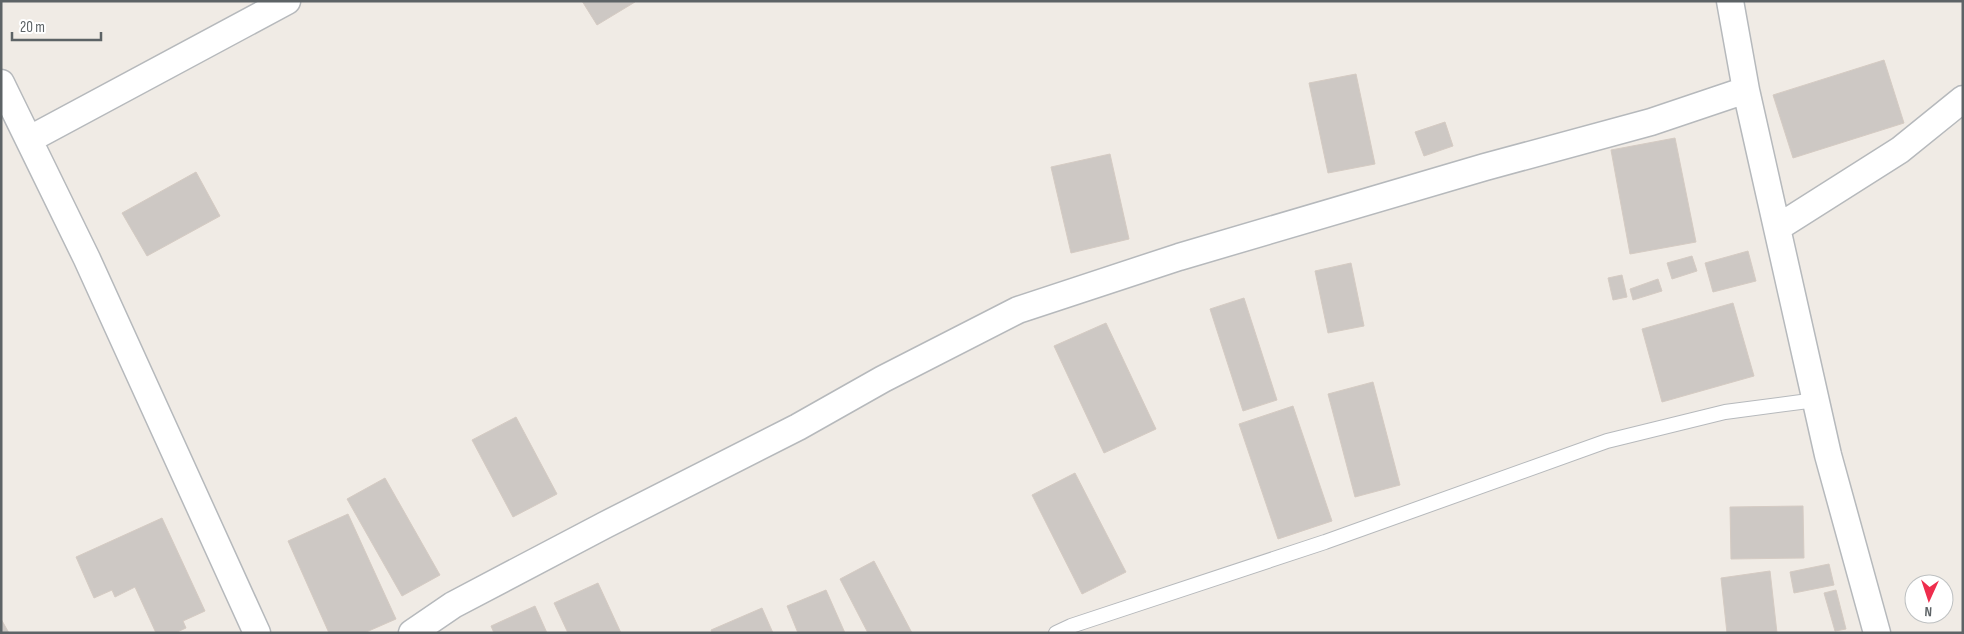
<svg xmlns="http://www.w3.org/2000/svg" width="1964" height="634" font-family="'Sofia Sans Condensed',sans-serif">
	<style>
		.building { fill: #cdc8c4; stroke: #d5cbc3 }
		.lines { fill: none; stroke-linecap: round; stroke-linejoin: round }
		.service-casing { stroke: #b6b9bc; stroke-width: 16 }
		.minor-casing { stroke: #b6b9bc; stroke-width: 29 }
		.service { stroke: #fff; stroke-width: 14 }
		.minor { stroke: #fff; stroke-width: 26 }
	</style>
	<rect width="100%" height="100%" fill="#f0ebe5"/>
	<path class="building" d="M 582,1 L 635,1 L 635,2 L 597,25 Z
		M 1884,60 L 1904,123 L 1793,158 L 1773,95 Z
		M 1356,74 L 1375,164 L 1328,173 L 1309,83 Z
		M 1445,122 L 1453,146 L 1424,156 L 1415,132 Z
		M 1675,138 L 1696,242 L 1630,254 L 1611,150 Z
		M 1110,154 L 1129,239 L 1071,253 L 1051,167 Z
		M 196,172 L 220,216 L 147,256 L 122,213 Z
		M 1748,251 L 1756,281 L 1713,292 L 1705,263 Z
		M 1692,256 L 1697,271 L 1672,279 L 1667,263 Z
		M 1351,263 L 1364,326 L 1328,333 L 1315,271 Z
		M 1622,275 L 1627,297 L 1613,300 L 1608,278 Z
		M 1658,279 L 1662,291 L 1633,300 L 1630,289 Z
		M 1244,298 L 1277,400 L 1243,411 L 1210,309 Z
		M 1733,303 L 1754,376 L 1662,402 L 1642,329 Z
		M 1106,323 L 1156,429 L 1104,453 L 1054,346 Z
		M 1373,382 L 1400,485 L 1355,497 L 1328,394 Z
		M 1293,406 L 1332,521 L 1278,539 L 1239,424 Z
		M 516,417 L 557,494 L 513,517 L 472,440 Z
		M 1075,473 L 1126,572 L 1082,594 L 1032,495 Z
		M 385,478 L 440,575 L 402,596 L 347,499 Z
		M 1803,506 L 1804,558 L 1731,559 L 1730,507 Z
		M 348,514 L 396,619 L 364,633 L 329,633 L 288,541 Z
		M 162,518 L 205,611 L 183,621 L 186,628 L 175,633 L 156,633 L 135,587 L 115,597 L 112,590 L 94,598 L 76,557 Z
		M 874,561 L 912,633 L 868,633 L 840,579 Z
		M 1829,564 L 1834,585 L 1794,593 L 1790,572 Z
		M 1770,571 L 1777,633 L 1727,633 L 1721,578 Z
		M 598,583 L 621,633 L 568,633 L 554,603 Z
		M 826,590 L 845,633 L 798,633 L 787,606 Z
		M 1836,590 L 1846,629 L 1835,631 L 1824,593 Z
		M 535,606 L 547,633 L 494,633 L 491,626 Z
		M 762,608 L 773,633 L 712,633 L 711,630 Z
		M 1,619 L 9,633 L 1,633 Z"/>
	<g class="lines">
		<g class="service-casing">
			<path id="service" d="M 1056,633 L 1071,626 L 1325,542 L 1607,441 L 1725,412 L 1816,400"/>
		</g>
		<g class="minor-casing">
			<path id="minor" d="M 1730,1 L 1746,90 L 1828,455 L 1877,633
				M 1,83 L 87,259 L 257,633
				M 30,139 L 287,1
				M 1777,228 L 1900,150 L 1963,99
				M 412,633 L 453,605 L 605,525 L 798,427 L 883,379 L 1018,310 L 1179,257 L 1485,167 L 1651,122 L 1746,90"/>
		</g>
		<use href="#service" class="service"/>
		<use href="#minor" class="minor"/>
	</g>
	<rect width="1964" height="634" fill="none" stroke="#5d6366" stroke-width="5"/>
	<g transform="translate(1929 599) rotate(183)"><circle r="24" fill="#ffffff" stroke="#bec1c2"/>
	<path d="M0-4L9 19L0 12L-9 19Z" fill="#ee2d4d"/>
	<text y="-8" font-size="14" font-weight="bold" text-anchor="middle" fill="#5d6366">N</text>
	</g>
	<path d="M12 32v8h89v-8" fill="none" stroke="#5d6366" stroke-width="2.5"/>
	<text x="20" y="32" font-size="15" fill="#5d6366" stroke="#ffffff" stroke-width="4" paint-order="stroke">20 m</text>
</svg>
